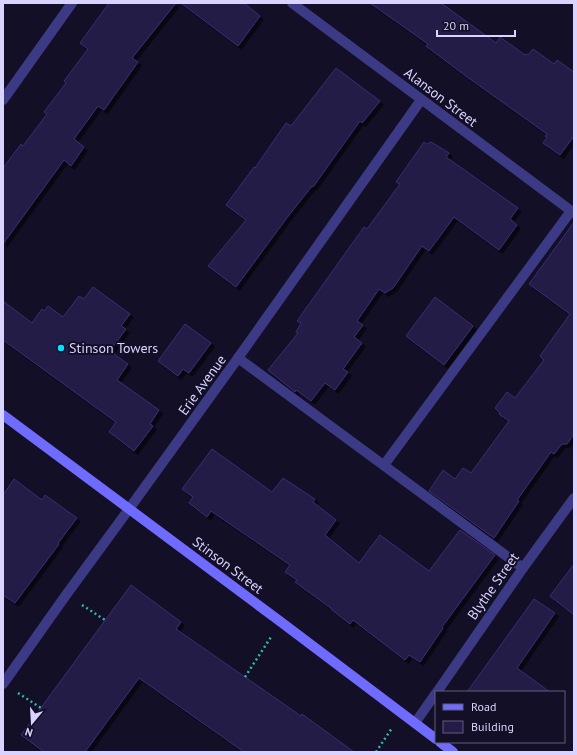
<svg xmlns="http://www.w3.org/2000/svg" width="577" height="755" font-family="'PT Sans',sans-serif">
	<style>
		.building { fill: #241b47; stroke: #3b2d73; filter: url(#shadow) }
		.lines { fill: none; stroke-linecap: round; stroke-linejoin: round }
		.path { stroke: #2fb8b0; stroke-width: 2.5; stroke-dasharray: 2 3; stroke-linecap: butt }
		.lane { stroke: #3d3a85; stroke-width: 10 }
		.street { stroke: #3d3a85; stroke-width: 10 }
		.secondary { stroke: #6f6bff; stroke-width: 10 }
		.poi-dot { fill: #00e5ff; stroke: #130f26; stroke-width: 1.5 }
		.labels { text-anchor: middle; stroke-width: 4; stroke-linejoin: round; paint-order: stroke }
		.street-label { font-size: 14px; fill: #d9d4ff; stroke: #130f26 }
		.poi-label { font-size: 14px; fill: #d9d4ff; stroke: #130f26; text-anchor: start }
	</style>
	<defs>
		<filter id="shadow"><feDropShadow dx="3.5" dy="3.5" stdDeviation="0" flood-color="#0009"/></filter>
	</defs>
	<rect width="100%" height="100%" fill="#130f26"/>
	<path class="building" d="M 109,3 L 176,3 L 132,58 L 138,62 L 104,110 L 98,106 L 74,139 L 84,147 L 71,166 L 64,160 L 3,244 L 3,168 L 21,144 L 23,146 L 47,114 L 44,112 L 66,83 L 64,81 L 88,49 L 80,43 Z
		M 181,3 L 244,3 L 260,16 L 238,46 Z
		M 370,3 L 441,3 L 496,43 L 500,37 L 525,55 L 526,54 L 528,55 L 533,49 L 554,64 L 557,60 L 574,72 L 574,136 L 560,155 L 543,143 L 547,137 L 545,136 L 547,134 L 470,79 L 426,46 L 428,44 Z
		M 336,68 L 380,101 L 362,123 L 360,121 L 313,187 L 312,186 L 286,219 L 236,287 L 208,266 L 246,220 L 226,205 L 254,167 L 255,168 L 286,123 L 291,126 Z
		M 424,142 L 427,144 L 431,142 L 449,153 L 446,157 L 518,208 L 510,219 L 517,225 L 499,250 L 454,217 L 429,251 L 422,246 L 393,288 L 385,293 L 379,289 L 357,321 L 363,325 L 354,337 L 362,343 L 343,369 L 348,372 L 335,390 L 325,383 L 311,401 L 296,390 L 295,392 L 268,370 L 298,333 L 296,332 L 301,323 L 297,321 L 364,227 L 367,229 L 400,184 L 396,182 Z
		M 574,222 L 574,434 L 567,444 L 562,444 L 554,454 L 551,452 L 517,500 L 519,501 L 494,538 L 429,491 L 443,470 L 455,479 L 463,468 L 471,473 L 509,421 L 499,414 L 500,413 L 495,408 L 507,392 L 515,398 L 544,360 L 540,356 L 570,314 L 529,284 Z
		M 93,287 L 130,314 L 121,326 L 126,329 L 110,351 L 128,364 L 117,380 L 159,410 L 150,424 L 153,426 L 134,451 L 109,432 L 116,422 L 3,340 L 3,301 L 32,323 L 42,309 L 44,311 L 48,306 L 63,317 L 79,296 L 84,299 Z
		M 435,297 L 473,326 L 444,365 L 406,336 Z
		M 185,324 L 211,343 L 189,373 L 183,369 L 178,376 L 158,361 Z
		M 212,449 L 272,492 L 283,478 L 315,499 L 313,502 L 336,520 L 325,535 L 359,563 L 380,535 L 429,571 L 460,530 L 495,555 L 442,627 L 443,628 L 420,662 L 409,655 L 405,660 L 353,620 L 350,624 L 332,610 L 332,609 L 295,582 L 297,580 L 285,572 L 290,565 L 211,511 L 207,517 L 189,503 L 193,497 L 182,489 Z
		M 14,479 L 42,500 L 45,495 L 77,518 L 58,543 L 59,544 L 15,603 L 3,595 L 3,495 Z
		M 574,564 L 574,615 L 550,596 Z
		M 131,585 L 181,622 L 176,629 L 301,716 L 302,714 L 354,752 L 244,752 L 139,678 L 85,752 L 44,752 L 21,735 Z
		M 534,599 L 555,613 L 517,668 L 550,692 L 467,692 Z"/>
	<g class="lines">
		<path class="path" d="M 82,605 L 105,620
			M 245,677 L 271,637
			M 18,693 L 41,708
			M 376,752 L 392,728"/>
		<path class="lane" d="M 238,358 L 523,568
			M 384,465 L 571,211"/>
		<path class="street" d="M 292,3 L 574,213
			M 3,100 L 72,3
			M 3,684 L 66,595 L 129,509 L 238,358 L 421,100
			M 437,692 L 523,568 L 574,498
			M 415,723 L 436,693"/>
		<path class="secondary" d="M 3,415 L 281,622 L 436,739
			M 440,742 L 453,752"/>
	</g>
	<circle class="poi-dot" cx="61" cy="348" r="4"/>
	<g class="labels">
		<g class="street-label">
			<text transform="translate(441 97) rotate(37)" y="5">Alanson Street</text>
			<text transform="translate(202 385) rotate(-54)" y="5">Erie Avenue</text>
			<text transform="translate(228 565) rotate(37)" y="5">Stinson Street</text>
			<text transform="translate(493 586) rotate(-55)" y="5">Blythe Street</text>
		</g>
		<g class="poi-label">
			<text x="69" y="353">Stinson Towers</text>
		</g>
	</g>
	<rect width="577" height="755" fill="none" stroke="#d9d4ff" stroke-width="8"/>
	<rect x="435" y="691" width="130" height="52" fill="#130f26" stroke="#625e7d"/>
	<rect x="443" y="704" width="20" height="6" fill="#6f6bff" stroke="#625e7d"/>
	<text x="471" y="711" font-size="12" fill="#d9d4ff">Road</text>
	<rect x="443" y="721" width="20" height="12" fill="#241b47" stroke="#625e7d"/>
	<text x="471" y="731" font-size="12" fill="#d9d4ff">Building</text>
	<g transform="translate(32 723) rotate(198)" stroke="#130f26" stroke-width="3" paint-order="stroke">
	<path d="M0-3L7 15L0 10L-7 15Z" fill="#d9d4ff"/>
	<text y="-6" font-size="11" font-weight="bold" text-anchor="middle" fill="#d9d4ff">N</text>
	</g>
	<path d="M437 30v6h78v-6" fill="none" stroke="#d9d4ff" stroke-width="2"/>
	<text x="443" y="30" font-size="12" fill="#d9d4ff" stroke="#130f26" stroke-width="3" paint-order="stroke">20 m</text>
</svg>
